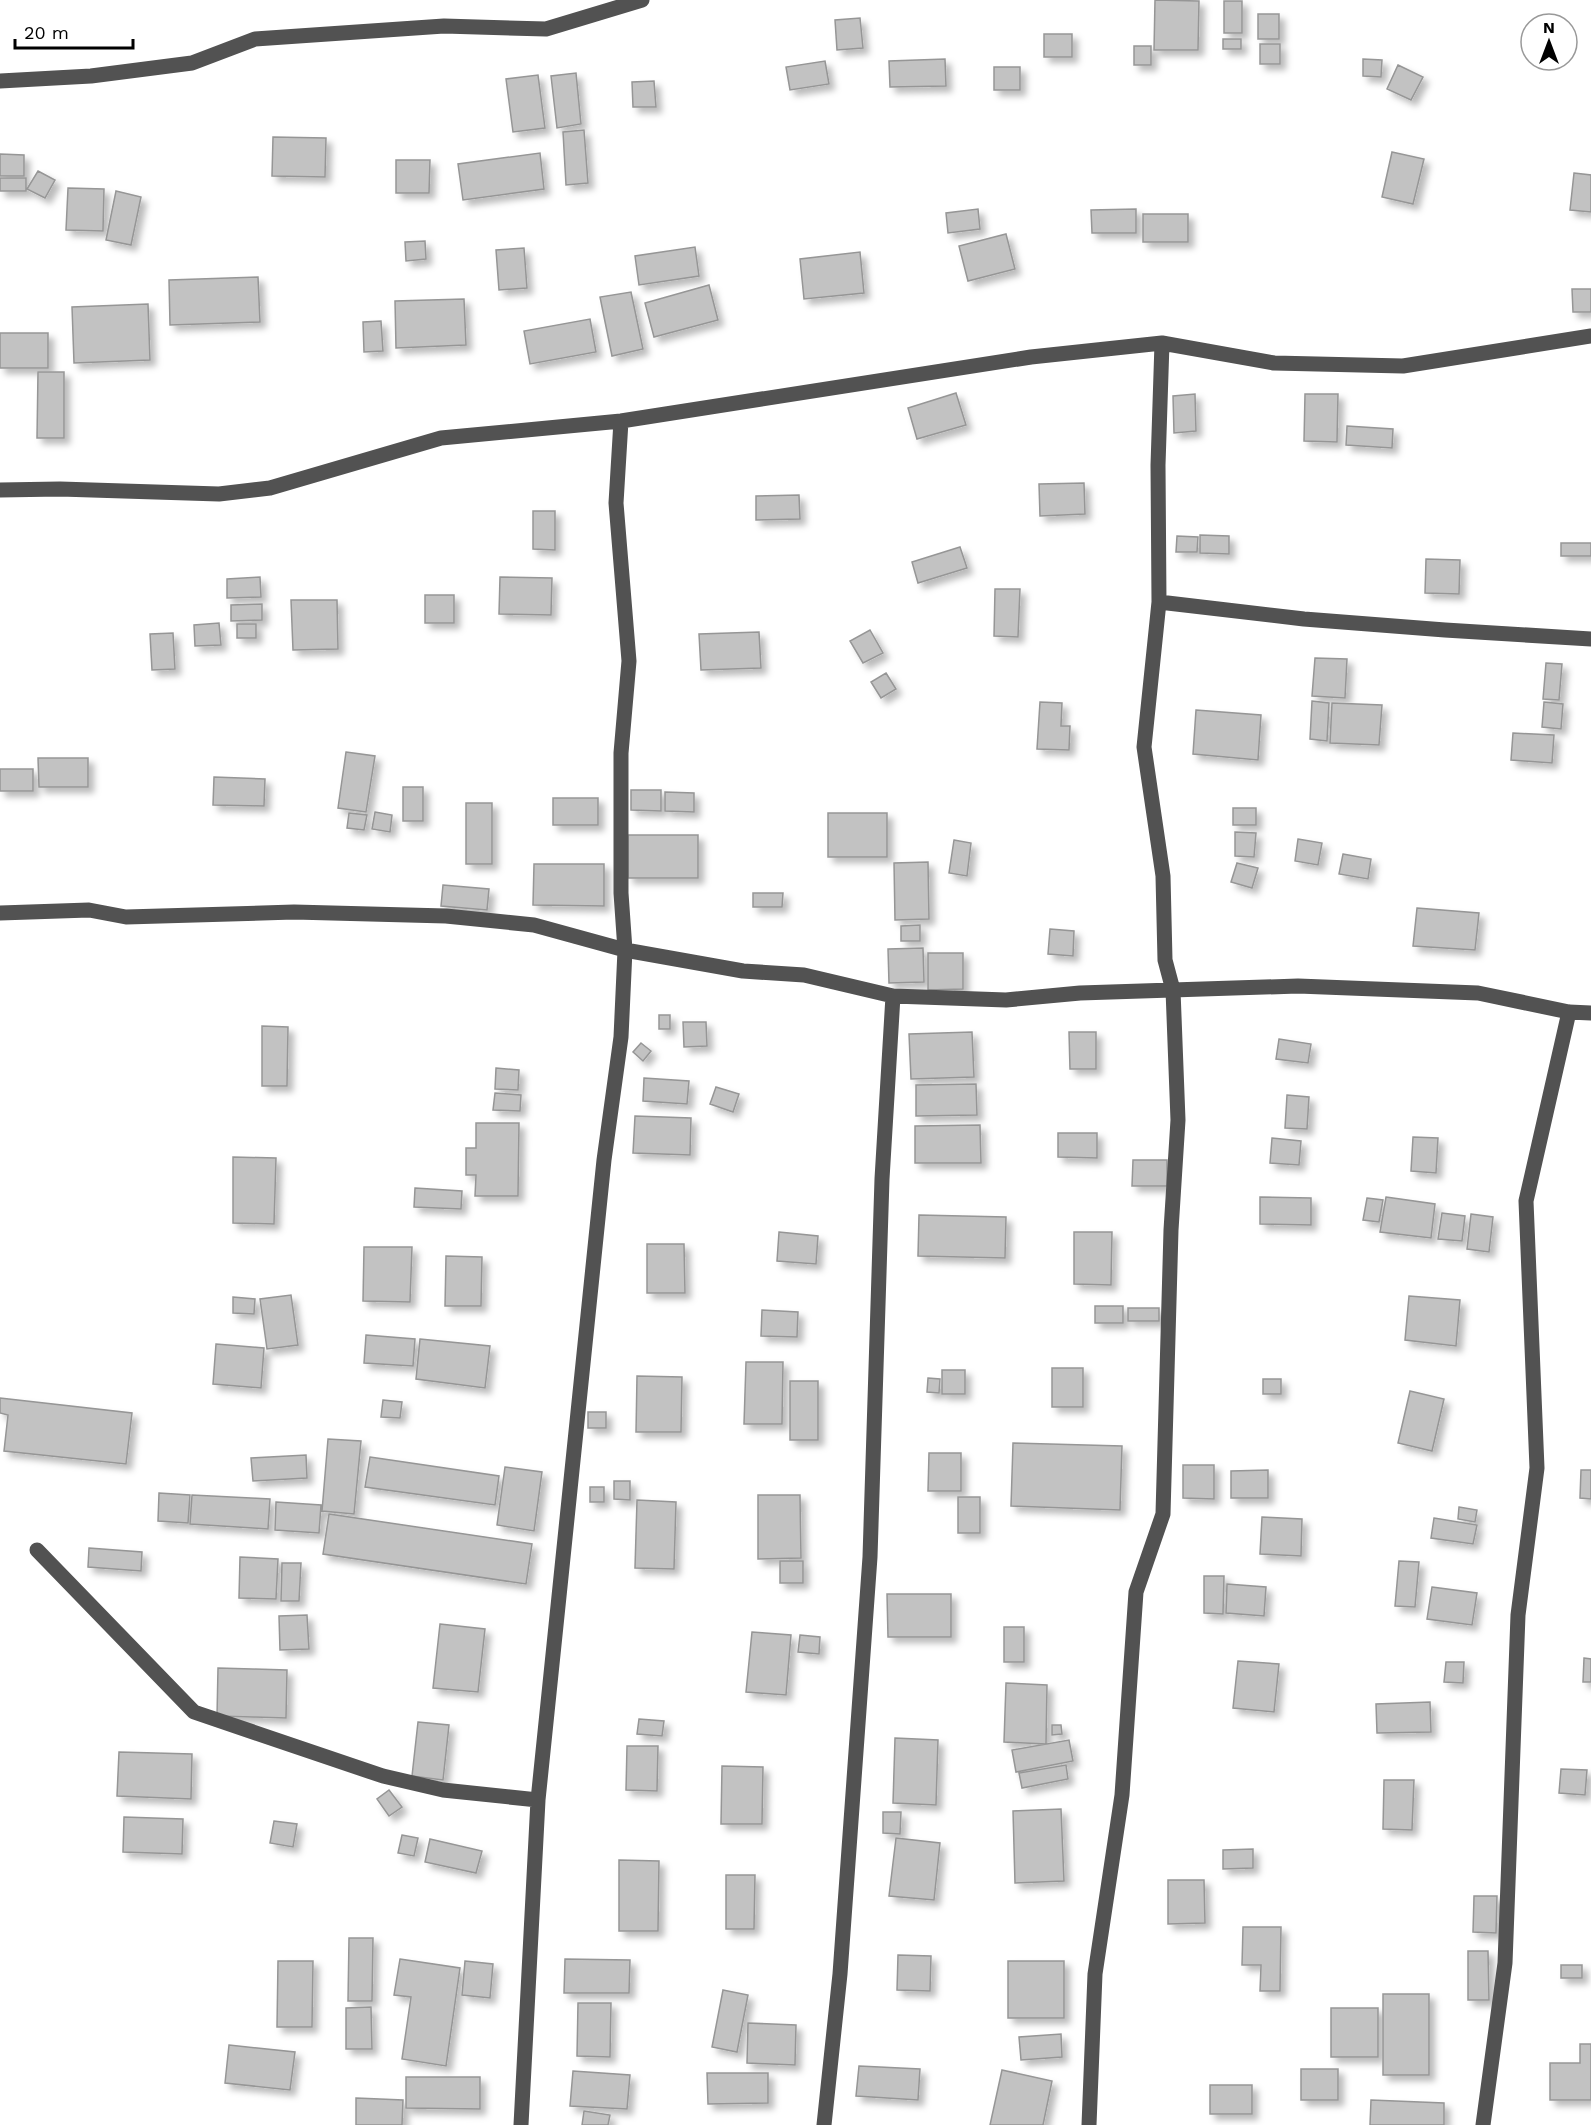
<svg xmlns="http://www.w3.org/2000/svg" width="1591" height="2125" font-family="'Work Sans',sans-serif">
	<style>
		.building { fill: #c2c2c2; stroke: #969696; stroke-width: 1.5; filter: url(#shadow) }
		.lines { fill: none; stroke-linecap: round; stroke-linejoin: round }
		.minor { stroke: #525252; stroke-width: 15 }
	</style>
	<defs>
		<filter id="shadow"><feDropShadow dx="5.5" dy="5.5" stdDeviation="3" flood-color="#0004"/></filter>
	</defs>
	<rect width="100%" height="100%" fill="#fff"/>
	<path class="building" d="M 1155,0 L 1199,1 L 1198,50 L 1154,50 Z
		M 1224,1 L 1242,1 L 1242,33 L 1224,33 Z
		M 1258,14 L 1279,14 L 1279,39 L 1258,39 Z
		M 860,18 L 863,48 L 837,50 L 835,20 Z
		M 1044,34 L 1072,34 L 1072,57 L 1044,57 Z
		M 1223,39 L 1241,39 L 1241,49 L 1223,49 Z
		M 1260,44 L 1280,44 L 1280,64 L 1260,64 Z
		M 1134,46 L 1151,46 L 1151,65 L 1134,65 Z
		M 945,59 L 946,86 L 890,87 L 889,61 Z
		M 1363,59 L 1382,60 L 1381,77 L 1363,76 Z
		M 825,61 L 829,84 L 790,90 L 786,67 Z
		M 1398,65 L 1423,77 L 1411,100 L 1387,89 Z
		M 994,67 L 1020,67 L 1020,90 L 994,90 Z
		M 576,73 L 581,124 L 557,128 L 551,76 Z
		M 538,75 L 545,128 L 513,132 L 506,79 Z
		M 654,81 L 656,107 L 633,107 L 632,82 Z
		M 584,130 L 588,183 L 566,185 L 563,132 Z
		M 273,137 L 326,138 L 325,177 L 272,176 Z
		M 1392,152 L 1424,159 L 1413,204 L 1382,197 Z
		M 540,153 L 544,189 L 463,200 L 458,164 Z
		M 0,154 L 24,155 L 24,176 L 0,176 Z
		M 396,160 L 430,160 L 429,193 L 396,193 Z
		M 38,171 L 55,180 L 45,198 L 27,189 Z
		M 1574,173 L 1591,175 L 1591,212 L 1570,210 Z
		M 0,178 L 26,178 L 26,191 L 0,191 Z
		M 68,188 L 104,189 L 103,231 L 66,230 Z
		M 116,191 L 141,197 L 131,245 L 106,240 Z
		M 978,209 L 980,229 L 948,233 L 946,213 Z
		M 1136,209 L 1136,233 L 1092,233 L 1091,210 Z
		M 1143,214 L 1188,214 L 1188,242 L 1143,242 Z
		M 1006,234 L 1015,269 L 968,281 L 959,246 Z
		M 425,241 L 426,259 L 406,261 L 405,242 Z
		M 695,247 L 699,276 L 639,285 L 635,256 Z
		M 524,248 L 527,288 L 499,290 L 496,250 Z
		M 860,252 L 864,293 L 804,299 L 800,259 Z
		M 258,277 L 260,322 L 170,325 L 169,280 Z
		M 709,285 L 718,320 L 654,337 L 645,303 Z
		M 1572,289 L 1591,289 L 1591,312 L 1573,312 Z
		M 631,292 L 643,349 L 612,356 L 600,297 Z
		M 464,299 L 466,345 L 396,348 L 395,301 Z
		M 148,304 L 150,360 L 74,363 L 72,307 Z
		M 590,319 L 596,352 L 530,364 L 524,331 Z
		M 381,321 L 383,351 L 364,352 L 363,322 Z
		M 0,333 L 48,333 L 48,368 L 0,368 Z
		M 38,372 L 64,372 L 64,438 L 37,438 Z
		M 956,393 L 966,425 L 917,439 L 908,408 Z
		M 1195,394 L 1196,431 L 1174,433 L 1173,396 Z
		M 1305,394 L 1338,394 L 1337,442 L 1304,441 Z
		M 1347,426 L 1393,429 L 1392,448 L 1346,445 Z
		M 1084,483 L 1085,514 L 1040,516 L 1039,484 Z
		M 799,495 L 800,519 L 756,520 L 756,496 Z
		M 533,511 L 555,511 L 555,550 L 533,549 Z
		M 1200,535 L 1229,536 L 1229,554 L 1200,553 Z
		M 1177,536 L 1198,537 L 1197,552 L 1176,552 Z
		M 1561,543 L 1591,543 L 1591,556 L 1561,556 Z
		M 960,547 L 967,568 L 918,583 L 912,562 Z
		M 1426,559 L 1460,560 L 1459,594 L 1425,593 Z
		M 260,577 L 261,597 L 227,598 L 227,579 Z
		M 500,577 L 552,578 L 551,615 L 499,614 Z
		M 995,589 L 1020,589 L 1018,637 L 994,636 Z
		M 425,595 L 454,595 L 454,623 L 425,623 Z
		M 291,600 L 337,600 L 338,649 L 293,650 Z
		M 262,604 L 262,620 L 231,621 L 231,605 Z
		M 219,623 L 221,645 L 195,646 L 194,625 Z
		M 237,624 L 256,624 L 256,638 L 237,638 Z
		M 870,630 L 883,653 L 863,663 L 850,641 Z
		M 759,632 L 761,668 L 701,670 L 699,634 Z
		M 173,633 L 175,669 L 152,670 L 150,634 Z
		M 1315,658 L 1347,659 L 1345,698 L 1312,696 Z
		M 1546,663 L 1562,664 L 1559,700 L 1543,699 Z
		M 886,673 L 896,689 L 881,698 L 871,682 Z
		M 1312,701 L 1329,703 L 1327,741 L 1310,739 Z
		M 1040,702 L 1062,703 L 1061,726 L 1070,726 L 1069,750 L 1037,749 Z
		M 1544,702 L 1563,704 L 1561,729 L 1542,727 Z
		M 1332,703 L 1382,705 L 1379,745 L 1330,743 Z
		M 1196,710 L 1261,715 L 1258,760 L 1193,754 Z
		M 1513,733 L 1554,735 L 1552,763 L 1511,760 Z
		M 346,752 L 375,756 L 366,812 L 338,808 Z
		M 38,758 L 88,758 L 88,787 L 39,787 Z
		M 0,769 L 33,769 L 33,791 L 0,791 Z
		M 214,777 L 265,779 L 264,806 L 213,805 Z
		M 403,787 L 423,787 L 423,821 L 403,821 Z
		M 631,790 L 661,790 L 661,811 L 631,810 Z
		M 665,792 L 694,793 L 694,812 L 665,811 Z
		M 553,798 L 598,798 L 598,825 L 553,825 Z
		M 466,803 L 492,803 L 492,864 L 466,864 Z
		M 1233,808 L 1256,808 L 1256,825 L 1233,825 Z
		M 375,812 L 392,815 L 390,832 L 372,829 Z
		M 349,813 L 367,815 L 364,830 L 347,828 Z
		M 828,813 L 887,813 L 887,857 L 828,857 Z
		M 1235,832 L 1256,833 L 1254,857 L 1235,856 Z
		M 628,835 L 698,835 L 698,878 L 628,878 Z
		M 1298,839 L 1322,843 L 1318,865 L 1295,861 Z
		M 954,840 L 971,843 L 967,876 L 949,873 Z
		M 1343,854 L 1371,859 L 1368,879 L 1339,874 Z
		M 928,862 L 929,919 L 895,920 L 894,863 Z
		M 1237,863 L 1258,868 L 1252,888 L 1231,882 Z
		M 534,864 L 604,864 L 604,906 L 533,905 Z
		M 443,885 L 489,889 L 487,910 L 441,906 Z
		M 753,893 L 783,893 L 782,907 L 753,907 Z
		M 1417,908 L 1479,913 L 1475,950 L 1413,946 Z
		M 920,925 L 920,941 L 901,941 L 901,926 Z
		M 1050,929 L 1074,931 L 1073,956 L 1048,954 Z
		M 923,948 L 924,982 L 889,983 L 888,949 Z
		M 928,953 L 963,953 L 963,989 L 928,990 Z
		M 659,1015 L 670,1015 L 670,1029 L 659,1029 Z
		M 683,1022 L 706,1022 L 707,1046 L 684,1047 Z
		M 262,1026 L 288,1027 L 287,1086 L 262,1086 Z
		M 972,1032 L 974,1077 L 911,1079 L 909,1034 Z
		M 1069,1032 L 1096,1032 L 1096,1069 L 1070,1069 Z
		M 1279,1039 L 1311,1044 L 1308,1063 L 1276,1059 Z
		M 641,1043 L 651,1051 L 643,1061 L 633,1052 Z
		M 496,1068 L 519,1070 L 518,1090 L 495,1089 Z
		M 644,1078 L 689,1081 L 687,1104 L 643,1101 Z
		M 976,1084 L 977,1115 L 916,1116 L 916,1085 Z
		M 716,1087 L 739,1094 L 733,1112 L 710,1104 Z
		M 495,1093 L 521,1095 L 520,1111 L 493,1110 Z
		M 1287,1095 L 1309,1097 L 1307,1129 L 1285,1128 Z
		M 635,1116 L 691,1118 L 690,1155 L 633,1153 Z
		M 476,1123 L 519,1123 L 518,1196 L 475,1196 L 476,1175 L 466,1175 L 466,1148 L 476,1148 Z
		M 980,1125 L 981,1163 L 915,1163 L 915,1126 Z
		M 1058,1133 L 1097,1133 L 1097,1158 L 1058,1157 Z
		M 1413,1137 L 1438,1138 L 1436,1173 L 1411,1171 Z
		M 1272,1138 L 1301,1141 L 1299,1165 L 1270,1163 Z
		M 233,1157 L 276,1158 L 274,1224 L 233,1223 Z
		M 1133,1160 L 1167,1160 L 1167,1186 L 1132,1186 Z
		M 415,1188 L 462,1191 L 461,1209 L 414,1207 Z
		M 1260,1197 L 1311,1198 L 1311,1225 L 1260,1224 Z
		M 1386,1197 L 1435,1204 L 1431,1238 L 1380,1232 Z
		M 1367,1198 L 1383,1200 L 1379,1222 L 1363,1220 Z
		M 1442,1213 L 1465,1216 L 1462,1241 L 1438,1239 Z
		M 1471,1214 L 1493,1217 L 1489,1252 L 1467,1249 Z
		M 919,1215 L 1006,1217 L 1005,1258 L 918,1256 Z
		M 779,1232 L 818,1236 L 816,1264 L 777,1261 Z
		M 1074,1232 L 1112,1232 L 1111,1285 L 1074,1284 Z
		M 647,1244 L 684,1244 L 685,1293 L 647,1293 Z
		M 364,1247 L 412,1247 L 410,1302 L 363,1301 Z
		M 446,1256 L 482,1257 L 481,1306 L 445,1306 Z
		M 291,1295 L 298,1345 L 267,1349 L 260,1299 Z
		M 1409,1296 L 1460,1300 L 1456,1346 L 1405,1340 Z
		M 233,1297 L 255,1299 L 254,1314 L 233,1313 Z
		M 1095,1306 L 1123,1306 L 1123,1323 L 1095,1323 Z
		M 1128,1308 L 1159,1308 L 1159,1321 L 1128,1321 Z
		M 762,1310 L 798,1312 L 797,1337 L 761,1336 Z
		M 366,1335 L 415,1339 L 413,1366 L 364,1363 Z
		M 420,1339 L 490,1346 L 485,1388 L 416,1379 Z
		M 216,1344 L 264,1348 L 261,1388 L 213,1384 Z
		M 746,1362 L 783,1362 L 782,1424 L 744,1424 Z
		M 1052,1368 L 1083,1368 L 1083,1407 L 1052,1407 Z
		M 942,1370 L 965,1370 L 965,1394 L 942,1394 Z
		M 637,1376 L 682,1377 L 681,1432 L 636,1432 Z
		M 928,1378 L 940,1379 L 939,1393 L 927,1392 Z
		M 1263,1379 L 1281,1379 L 1281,1394 L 1263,1394 Z
		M 790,1381 L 818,1381 L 818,1440 L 790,1440 Z
		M 1410,1391 L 1444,1399 L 1432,1451 L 1398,1443 Z
		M 0,1398 L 132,1413 L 126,1464 L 4,1451 L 8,1415 L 0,1413 Z
		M 383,1400 L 402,1402 L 400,1418 L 381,1417 Z
		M 588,1412 L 606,1412 L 606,1428 L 588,1428 Z
		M 328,1439 L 361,1441 L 354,1514 L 322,1511 Z
		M 1013,1443 L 1122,1446 L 1120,1510 L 1011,1506 Z
		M 929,1453 L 961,1453 L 961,1491 L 928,1491 Z
		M 306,1455 L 307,1478 L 253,1481 L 251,1458 Z
		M 370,1457 L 499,1476 L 495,1505 L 365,1487 Z
		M 1183,1465 L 1214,1465 L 1214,1499 L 1183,1498 Z
		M 505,1467 L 542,1472 L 534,1531 L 497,1525 Z
		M 1268,1470 L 1268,1498 L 1231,1498 L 1231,1471 Z
		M 1581,1470 L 1591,1470 L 1591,1499 L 1580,1498 Z
		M 614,1481 L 630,1481 L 630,1500 L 614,1499 Z
		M 590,1487 L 604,1487 L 604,1502 L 590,1502 Z
		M 159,1493 L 190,1495 L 188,1523 L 158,1521 Z
		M 192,1495 L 270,1499 L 268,1529 L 190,1524 Z
		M 758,1495 L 800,1495 L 801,1558 L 758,1559 Z
		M 958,1497 L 980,1497 L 980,1533 L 958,1533 Z
		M 637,1500 L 676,1502 L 674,1569 L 635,1568 Z
		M 276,1502 L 321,1505 L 319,1533 L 275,1530 Z
		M 1459,1507 L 1477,1510 L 1475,1522 L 1458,1519 Z
		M 329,1514 L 532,1544 L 526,1584 L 323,1554 Z
		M 1262,1517 L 1302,1519 L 1301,1556 L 1260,1554 Z
		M 1434,1518 L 1477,1525 L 1473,1544 L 1431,1538 Z
		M 89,1548 L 142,1552 L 141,1571 L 88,1567 Z
		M 240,1557 L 278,1559 L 276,1599 L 239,1598 Z
		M 780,1561 L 803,1561 L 803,1583 L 780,1583 Z
		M 1399,1561 L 1419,1562 L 1415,1607 L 1395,1606 Z
		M 282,1563 L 301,1563 L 299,1601 L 281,1601 Z
		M 1204,1576 L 1224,1576 L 1223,1614 L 1204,1613 Z
		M 1227,1584 L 1266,1587 L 1264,1616 L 1226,1613 Z
		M 1432,1587 L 1477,1593 L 1472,1625 L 1427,1619 Z
		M 887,1594 L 951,1594 L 951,1637 L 888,1637 Z
		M 307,1615 L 309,1649 L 280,1650 L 279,1616 Z
		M 440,1624 L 485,1629 L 478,1692 L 433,1688 Z
		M 1004,1627 L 1024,1627 L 1024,1662 L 1004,1662 Z
		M 752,1632 L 791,1635 L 786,1695 L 746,1692 Z
		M 800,1635 L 820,1637 L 819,1654 L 798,1652 Z
		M 1584,1658 L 1591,1659 L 1591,1682 L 1583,1682 Z
		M 1238,1661 L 1279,1664 L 1274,1712 L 1233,1708 Z
		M 1446,1662 L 1464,1662 L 1463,1683 L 1444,1682 Z
		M 218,1668 L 287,1670 L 286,1718 L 217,1716 Z
		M 1006,1683 L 1047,1685 L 1046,1744 L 1004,1742 Z
		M 1430,1702 L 1431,1732 L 1377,1733 L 1376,1704 Z
		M 639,1719 L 664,1721 L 662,1736 L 637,1734 Z
		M 418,1722 L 449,1725 L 443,1780 L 412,1776 Z
		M 1052,1725 L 1061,1725 L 1062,1734 L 1052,1735 Z
		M 895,1738 L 938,1740 L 936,1805 L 893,1803 Z
		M 1069,1740 L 1073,1761 L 1016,1772 L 1012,1750 Z
		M 627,1746 L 658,1746 L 657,1791 L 626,1790 Z
		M 119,1752 L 192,1754 L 191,1799 L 117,1796 Z
		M 1066,1765 L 1068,1779 L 1022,1788 L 1019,1773 Z
		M 722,1766 L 763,1767 L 762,1824 L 721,1824 Z
		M 1561,1769 L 1587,1770 L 1585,1795 L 1559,1793 Z
		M 1384,1780 L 1414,1780 L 1412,1830 L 1383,1829 Z
		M 389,1790 L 402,1807 L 389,1816 L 377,1799 Z
		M 1061,1809 L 1064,1881 L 1015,1883 L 1013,1811 Z
		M 883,1812 L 901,1812 L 900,1834 L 883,1833 Z
		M 124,1817 L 183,1819 L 182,1854 L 123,1852 Z
		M 274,1821 L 297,1824 L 293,1847 L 270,1843 Z
		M 402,1835 L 418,1838 L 414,1856 L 398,1853 Z
		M 896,1838 L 940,1843 L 934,1900 L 889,1896 Z
		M 430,1839 L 482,1851 L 476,1873 L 425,1862 Z
		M 1253,1849 L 1253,1868 L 1223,1869 L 1223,1850 Z
		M 619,1860 L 659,1861 L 658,1931 L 619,1931 Z
		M 726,1875 L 755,1875 L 754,1929 L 726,1929 Z
		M 1168,1880 L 1204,1880 L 1205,1923 L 1168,1924 Z
		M 1474,1896 L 1497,1896 L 1496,1933 L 1473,1932 Z
		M 1243,1927 L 1281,1927 L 1280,1991 L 1260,1991 L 1261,1965 L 1242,1965 Z
		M 349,1938 L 373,1938 L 372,2001 L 348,2001 Z
		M 1468,1951 L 1488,1951 L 1489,2000 L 1468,2000 Z
		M 898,1955 L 931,1956 L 930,1991 L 897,1990 Z
		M 400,1959 L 460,1968 L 446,2066 L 402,2059 L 411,1997 L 394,1995 Z
		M 565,1959 L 630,1960 L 629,1993 L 564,1993 Z
		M 278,1961 L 313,1961 L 312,2027 L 277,2027 Z
		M 465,1961 L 493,1964 L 490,1998 L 462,1995 Z
		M 1008,1961 L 1064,1961 L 1064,2018 L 1008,2018 Z
		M 1561,1965 L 1582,1965 L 1582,1978 L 1561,1978 Z
		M 723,1990 L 748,1995 L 737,2052 L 712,2047 Z
		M 1383,1994 L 1429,1994 L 1429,2075 L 1383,2075 Z
		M 578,2003 L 611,2003 L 610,2057 L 577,2056 Z
		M 371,2007 L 372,2049 L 346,2049 L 346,2008 Z
		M 1331,2008 L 1378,2008 L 1378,2057 L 1331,2057 Z
		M 748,2023 L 796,2025 L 795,2065 L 747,2063 Z
		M 1061,2034 L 1062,2057 L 1021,2060 L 1019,2037 Z
		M 1580,2044 L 1591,2044 L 1591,2100 L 1550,2100 L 1550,2063 L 1580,2063 Z
		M 229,2045 L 295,2052 L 290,2090 L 225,2083 Z
		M 859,2066 L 920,2069 L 918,2100 L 856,2096 Z
		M 1301,2069 L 1338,2069 L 1338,2100 L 1301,2100 Z
		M 1002,2070 L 1052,2081 L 1043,2125 L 990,2125 Z
		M 573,2071 L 630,2075 L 627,2109 L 570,2106 Z
		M 707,2073 L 768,2073 L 768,2103 L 708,2104 Z
		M 406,2077 L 480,2077 L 480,2109 L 406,2108 Z
		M 1210,2085 L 1252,2085 L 1252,2114 L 1210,2114 Z
		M 356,2098 L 403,2100 L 402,2125 L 356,2125 Z
		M 1371,2100 L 1444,2103 L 1444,2125 L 1370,2125 Z
		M 584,2111 L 610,2115 L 608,2125 L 582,2125 Z"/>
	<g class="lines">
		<path class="minor" d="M 0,81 L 91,76 L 192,63 L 255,39 L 444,26 L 546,29 L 642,0
			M 0,490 L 60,489 L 219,494 L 270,488 L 441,438 L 621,421 L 1031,357 L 1162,343 L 1274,363 L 1403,366 L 1591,336
			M 1159,602 L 1304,619 L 1445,630 L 1591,639
			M 0,913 L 89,910 L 126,917 L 294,912 L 446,916 L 534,925 L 625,950 L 743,971 L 804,975 L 893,996 L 1006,1000 L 1080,993 L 1298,986 L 1478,993 L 1569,1012 L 1591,1013
			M 37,1550 L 194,1712 L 383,1776 L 443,1790 L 538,1800
			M 521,2125 L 538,1800 L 604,1160 L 621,1037 L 625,950 L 621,893 L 621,753 L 629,661 L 616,503 L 621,421
			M 824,2125 L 840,1974 L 870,1557 L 882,1179 L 893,996
			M 1089,2125 L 1095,1974 L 1122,1795 L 1136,1592 L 1163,1514 L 1171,1230 L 1178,1120 L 1173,990 L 1165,960 L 1163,876 L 1144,747 L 1159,602 L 1158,465 L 1162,343
			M 1483,2125 L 1505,1963 L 1518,1615 L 1537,1468 L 1526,1201 L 1569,1012"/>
	</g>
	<g transform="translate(1549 42)"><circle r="28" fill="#ffffff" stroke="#999999" stroke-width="1.5"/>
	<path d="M0-4.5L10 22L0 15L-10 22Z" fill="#000000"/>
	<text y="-9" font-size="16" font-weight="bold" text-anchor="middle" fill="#000000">N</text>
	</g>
	<path d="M15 39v9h118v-9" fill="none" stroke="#000000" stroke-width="3"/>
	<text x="24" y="39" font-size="18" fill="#000000" stroke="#ffffff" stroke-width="4.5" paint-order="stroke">20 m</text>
</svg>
